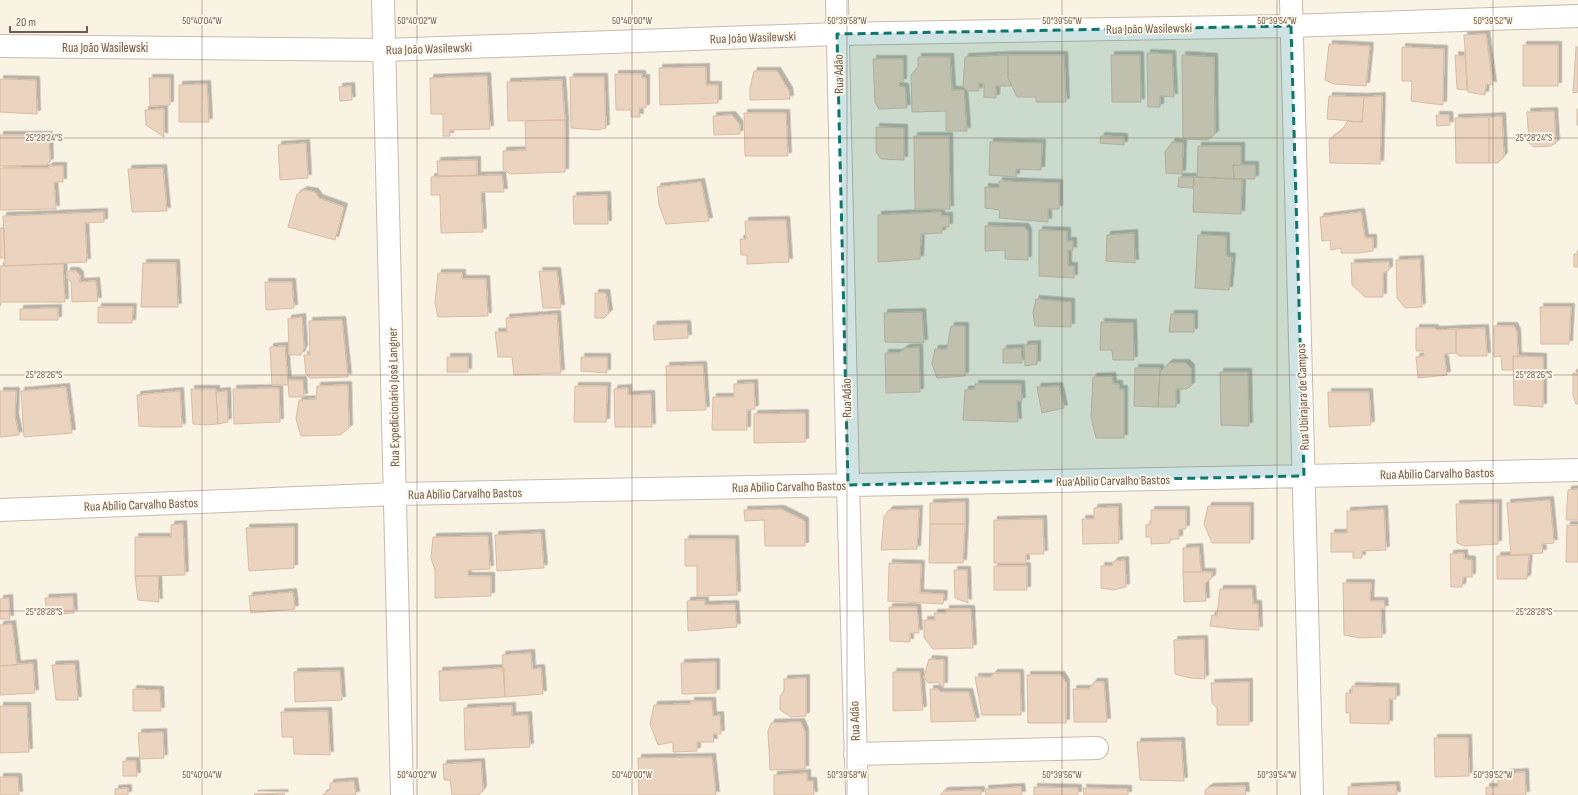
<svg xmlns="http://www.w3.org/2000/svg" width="1578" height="795" font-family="'Sofia Sans Condensed',sans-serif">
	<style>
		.building { fill: #ebd4bf; stroke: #dbbca2; filter: url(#shadow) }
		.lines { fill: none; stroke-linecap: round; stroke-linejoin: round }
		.street-casing { stroke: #c8bbac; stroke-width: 24 }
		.street { stroke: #fff; stroke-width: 22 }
		.marked { fill: #0f766e; fill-opacity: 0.2; stroke: #0f766e; stroke-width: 3; stroke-dasharray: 8 5; stroke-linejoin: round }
		.ticks { fill: none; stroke: #6e5c4d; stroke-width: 1; stroke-opacity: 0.45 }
		.labels { text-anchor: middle; stroke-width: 3.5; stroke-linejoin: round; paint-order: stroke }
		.street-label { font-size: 13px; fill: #6e5c4d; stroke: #fcf7ea }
		.ticks-label { font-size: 10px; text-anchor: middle; fill: #6e5c4d; stroke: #fcf7ea; stroke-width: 3.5; stroke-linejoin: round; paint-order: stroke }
	</style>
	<defs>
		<filter id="shadow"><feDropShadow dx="3.5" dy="-3.5" stdDeviation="0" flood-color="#0004"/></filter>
	</defs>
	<rect width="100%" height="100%" fill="#f9f3e4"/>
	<path class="building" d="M 1486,34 L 1493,85 L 1486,84 L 1485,95 L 1468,92 L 1464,35 Z
		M 1329,44 L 1370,46 L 1366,86 L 1334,84 L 1325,80 Z
		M 1523,45 L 1558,45 L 1558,86 L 1523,86 Z
		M 1402,47 L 1444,49 L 1443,105 L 1411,101 L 1412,81 L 1402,81 Z
		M 1576,47 L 1578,47 L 1578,92 L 1573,93 Z
		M 1147,53 L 1172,54 L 1174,97 L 1160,96 L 1160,107 L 1148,107 Z
		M 1008,55 L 1064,55 L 1066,102 L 1036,102 L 1036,97 L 1017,97 L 1008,78 Z
		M 1008,55 L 1008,78 L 1012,86 L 996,86 L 996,98 L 984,97 L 984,83 L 979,83 L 979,91 L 967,91 L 963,86 L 965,57 Z
		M 1111,55 L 1140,55 L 1141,102 L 1112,102 Z
		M 1182,55 L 1214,57 L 1215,134 L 1208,140 L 1183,139 Z
		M 1455,55 L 1465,56 L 1467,90 L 1457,89 Z
		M 918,57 L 950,57 L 952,90 L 964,90 L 967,131 L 946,131 L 946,111 L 912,112 L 911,75 L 918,67 Z
		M 873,59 L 903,59 L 903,82 L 899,82 L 899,86 L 905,87 L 907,108 L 879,109 L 875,102 Z
		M 706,67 L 706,85 L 718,85 L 718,103 L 660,105 L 659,68 Z
		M 754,71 L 777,71 L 789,91 L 790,99 L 750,100 L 750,88 Z
		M 615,74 L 642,74 L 642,78 L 646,78 L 646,108 L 639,108 L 640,117 L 631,117 L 631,110 L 616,110 Z
		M 487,76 L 490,129 L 450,130 L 450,136 L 443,136 L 443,114 L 431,114 L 430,78 Z
		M 570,77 L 604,77 L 606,128 L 598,130 L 571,128 Z
		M 149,78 L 170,78 L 170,105 L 150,106 Z
		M 0,79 L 36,80 L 37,114 L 0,112 Z
		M 562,80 L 565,120 L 508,121 L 507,82 Z
		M 207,84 L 209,122 L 179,122 L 179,85 Z
		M 351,86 L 352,100 L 340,101 L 339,87 Z
		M 1329,96 L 1364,97 L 1362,122 L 1327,119 Z
		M 1382,96 L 1380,164 L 1330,163 L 1329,140 L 1342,130 L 1348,121 L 1362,122 L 1364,97 Z
		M 164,109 L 164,137 L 146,125 L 145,110 Z
		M 1577,109 L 1578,109 L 1578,125 L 1577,125 Z
		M 1554,111 L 1556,143 L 1551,146 L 1534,147 L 1529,143 L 1527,112 Z
		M 744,113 L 786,113 L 788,156 L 745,156 Z
		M 732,115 L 740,125 L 740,134 L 714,135 L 713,116 Z
		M 1436,115 L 1449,115 L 1450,125 L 1437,126 Z
		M 1502,116 L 1504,156 L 1498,163 L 1489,163 L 1489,117 Z
		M 1489,117 L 1489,163 L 1456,163 L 1455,118 Z
		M 565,120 L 565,172 L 510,174 L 503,169 L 503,151 L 526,150 L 525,121 Z
		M 876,127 L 904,128 L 904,160 L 881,159 L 876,152 Z
		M 0,135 L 49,135 L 50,162 L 45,165 L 0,166 Z
		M 914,136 L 949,136 L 950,209 L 915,209 Z
		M 1101,136 L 1124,137 L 1124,145 L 1100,143 Z
		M 990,142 L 1042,143 L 1041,170 L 1016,169 L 1016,177 L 989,175 Z
		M 1172,142 L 1183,143 L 1182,174 L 1166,173 L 1165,152 Z
		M 306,143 L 308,178 L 280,180 L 278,145 Z
		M 1198,146 L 1241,146 L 1241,165 L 1233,165 L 1234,179 L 1197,177 Z
		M 477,160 L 477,175 L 438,176 L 437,161 Z
		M 1233,165 L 1255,165 L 1255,179 L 1234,179 Z
		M 49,166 L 63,166 L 63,182 L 54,182 L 56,209 L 0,210 L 0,168 L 49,168 Z
		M 163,168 L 167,211 L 132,212 L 128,169 Z
		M 502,175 L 504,192 L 481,192 L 483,232 L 441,233 L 440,195 L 431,195 L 431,177 Z
		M 1179,177 L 1194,177 L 1193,188 L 1178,187 Z
		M 1194,177 L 1242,179 L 1241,214 L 1193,212 Z
		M 999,181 L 1059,183 L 1059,209 L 1048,209 L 1048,222 L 999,218 L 1000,210 L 985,208 L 985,187 L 999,188 Z
		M 701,182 L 709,221 L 666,224 L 659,205 L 657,187 Z
		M 304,190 L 315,192 L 319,198 L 344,207 L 335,240 L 288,227 L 297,194 Z
		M 607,195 L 608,224 L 574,224 L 573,196 Z
		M 104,212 L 104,222 L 85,223 L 87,262 L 5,266 L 3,216 Z
		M 941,212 L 941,216 L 949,216 L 949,227 L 942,227 L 942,233 L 921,234 L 920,259 L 878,262 L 878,215 Z
		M 1361,212 L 1365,238 L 1373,238 L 1373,251 L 1359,253 L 1341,253 L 1341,248 L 1331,250 L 1330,240 L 1322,241 L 1320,217 Z
		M 786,220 L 789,262 L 747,264 L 747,255 L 741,255 L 740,239 L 746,239 L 745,221 Z
		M 985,226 L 1025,227 L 1028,232 L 1028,260 L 1005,259 L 1005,250 L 985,251 Z
		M 0,228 L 4,228 L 5,258 L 0,258 Z
		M 1039,230 L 1067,231 L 1067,241 L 1073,241 L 1073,251 L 1068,250 L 1068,266 L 1074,266 L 1074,278 L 1039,276 Z
		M 1134,233 L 1135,263 L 1106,261 L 1107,235 Z
		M 1198,235 L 1226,236 L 1226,256 L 1232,257 L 1229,290 L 1195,288 Z
		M 1574,254 L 1578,254 L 1578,267 L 1574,267 Z
		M 1420,259 L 1422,307 L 1405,308 L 1397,298 L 1396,260 Z
		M 1389,262 L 1389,270 L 1383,273 L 1383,297 L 1365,297 L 1352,285 L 1351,263 Z
		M 143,263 L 176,263 L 178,307 L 141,307 Z
		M 63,264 L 65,302 L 2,302 L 0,306 L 0,266 Z
		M 67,271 L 76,271 L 80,275 L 80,282 L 96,281 L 98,301 L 72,302 L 71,281 L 67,279 Z
		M 539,271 L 557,271 L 561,308 L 543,308 Z
		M 438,273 L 462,273 L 462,279 L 486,279 L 488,316 L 438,317 L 435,303 Z
		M 265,282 L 292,282 L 294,308 L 266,310 Z
		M 595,293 L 606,293 L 609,313 L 604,318 L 595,318 Z
		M 1036,299 L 1071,302 L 1071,327 L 1035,326 L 1033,313 Z
		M 98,307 L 133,307 L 132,323 L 98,323 Z
		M 1540,307 L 1571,307 L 1569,344 L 1541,344 Z
		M 58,308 L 58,320 L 20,320 L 20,309 Z
		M 922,312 L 924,343 L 885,342 L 884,313 Z
		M 557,314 L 561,373 L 514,375 L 512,357 L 498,357 L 495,332 L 507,332 L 506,318 Z
		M 1171,314 L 1194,314 L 1194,332 L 1169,332 Z
		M 302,317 L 304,348 L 301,355 L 289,355 L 288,319 Z
		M 342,320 L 348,377 L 310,378 L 306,374 L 304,355 L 310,355 L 309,321 Z
		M 1101,322 L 1133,323 L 1134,360 L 1113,360 L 1112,350 L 1100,350 Z
		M 687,324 L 688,338 L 654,340 L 653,325 Z
		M 951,326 L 965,326 L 965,376 L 937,378 L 932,364 L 935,349 L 947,349 Z
		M 1494,326 L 1514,326 L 1517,332 L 1518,357 L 1513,356 L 1513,370 L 1502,370 L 1501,356 L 1494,357 Z
		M 1416,328 L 1434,328 L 1437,330 L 1456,329 L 1456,353 L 1444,354 L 1447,375 L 1418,378 L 1416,357 L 1424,356 L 1423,351 L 1416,351 Z
		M 1485,328 L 1487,356 L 1459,356 L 1456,353 L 1456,329 Z
		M 1037,344 L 1037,364 L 1025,366 L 1024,345 Z
		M 285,346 L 288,385 L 272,385 L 270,347 Z
		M 919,347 L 920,392 L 886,393 L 885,353 L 899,353 L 906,348 Z
		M 1021,348 L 1022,363 L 1003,363 L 1003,349 Z
		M 1513,356 L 1543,357 L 1543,407 L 1514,405 Z
		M 447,357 L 468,357 L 468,372 L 447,372 Z
		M 581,357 L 607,357 L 607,373 L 581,371 Z
		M 1169,363 L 1186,363 L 1191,368 L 1191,386 L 1186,389 L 1176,389 L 1176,407 L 1158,407 L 1160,372 Z
		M 703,365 L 706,410 L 667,411 L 666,366 Z
		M 1135,368 L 1160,368 L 1158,407 L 1134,406 Z
		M 1220,372 L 1248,372 L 1249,426 L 1221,425 Z
		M 1573,373 L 1578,373 L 1578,404 L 1576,404 L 1573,395 Z
		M 1112,376 L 1113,384 L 1119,384 L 1119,389 L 1124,389 L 1124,438 L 1096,438 L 1091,417 L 1093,377 Z
		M 288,380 L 303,380 L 304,397 L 289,397 Z
		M 754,383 L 755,409 L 747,410 L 747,430 L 712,430 L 713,397 L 734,397 L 734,384 Z
		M 975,384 L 1021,384 L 1022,401 L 1017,401 L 1018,422 L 963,420 L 965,390 L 975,389 Z
		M 348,385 L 349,428 L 340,435 L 301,436 L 296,419 L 299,400 L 316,399 L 317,386 Z
		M 575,386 L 607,386 L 606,422 L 574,422 Z
		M 1059,386 L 1064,408 L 1042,413 L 1037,387 Z
		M 66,387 L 72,433 L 24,437 L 21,391 Z
		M 279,388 L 280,422 L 234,424 L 233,389 Z
		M 628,388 L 628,395 L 651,394 L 652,427 L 615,427 L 614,389 Z
		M 191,389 L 216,389 L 218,424 L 206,425 L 193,424 Z
		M 0,391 L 16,391 L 15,417 L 19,435 L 0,437 Z
		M 180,391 L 182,427 L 154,427 L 139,426 L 137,395 Z
		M 227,391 L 228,422 L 218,424 L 216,392 Z
		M 1328,392 L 1369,392 L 1371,425 L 1329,427 Z
		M 805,413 L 805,442 L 754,443 L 754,414 Z
		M 1578,489 L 1578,520 L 1566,520 L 1568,490 Z
		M 1550,500 L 1554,543 L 1542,544 L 1543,553 L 1511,555 L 1507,503 Z
		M 965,502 L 965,524 L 930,524 L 930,503 Z
		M 1498,503 L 1498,544 L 1465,546 L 1457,543 L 1456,504 Z
		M 1208,506 L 1250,506 L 1250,543 L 1212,543 L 1204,524 Z
		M 1118,507 L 1119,543 L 1083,544 L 1082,519 L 1094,519 L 1094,508 Z
		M 781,509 L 805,521 L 805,546 L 765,546 L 764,520 L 745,521 L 744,510 Z
		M 919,509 L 917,549 L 881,550 L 884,517 L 889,510 Z
		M 1384,509 L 1386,550 L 1362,551 L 1362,558 L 1353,558 L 1353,552 L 1331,552 L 1331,533 L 1347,533 L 1347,511 Z
		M 1151,510 L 1186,510 L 1186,529 L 1179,529 L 1179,539 L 1170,539 L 1170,543 L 1151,544 L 1151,537 L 1146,537 L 1146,525 L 1151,524 Z
		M 1043,519 L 1044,554 L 1026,554 L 1026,563 L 994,563 L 994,520 Z
		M 183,524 L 185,575 L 135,576 L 135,537 L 171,537 L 171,525 Z
		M 930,524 L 965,524 L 963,563 L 929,563 Z
		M 1567,525 L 1578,525 L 1578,562 L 1566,562 Z
		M 294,527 L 294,568 L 249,571 L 246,528 Z
		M 541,533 L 544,568 L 497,571 L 495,535 Z
		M 488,536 L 490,569 L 468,570 L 468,576 L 491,576 L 491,596 L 435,598 L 435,570 L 431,558 L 433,537 Z
		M 685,539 L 735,539 L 737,595 L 697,596 L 697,566 L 685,566 Z
		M 1199,547 L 1201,572 L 1183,572 L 1183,548 Z
		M 1464,553 L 1464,559 L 1472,560 L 1472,577 L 1463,577 L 1462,587 L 1451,587 L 1450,554 Z
		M 1529,555 L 1527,579 L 1497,579 L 1497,556 Z
		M 1125,560 L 1126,587 L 1113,590 L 1101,588 L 1101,566 L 1112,566 L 1114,561 Z
		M 889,563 L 921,564 L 920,593 L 944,594 L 943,604 L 888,601 Z
		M 994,566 L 1027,566 L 1027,590 L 994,590 Z
		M 954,570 L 967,570 L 968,603 L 955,598 Z
		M 1183,572 L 1212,572 L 1212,578 L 1205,583 L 1206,601 L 1184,602 Z
		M 135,576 L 158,576 L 159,602 L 138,600 Z
		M 1343,583 L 1371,583 L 1370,601 L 1384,601 L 1385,609 L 1381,609 L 1382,637 L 1360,638 L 1344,635 Z
		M 1220,589 L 1252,589 L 1253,604 L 1258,604 L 1259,630 L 1234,629 L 1210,626 L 1212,615 L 1217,616 Z
		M 293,592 L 295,609 L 251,613 L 249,596 Z
		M 73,597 L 74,613 L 47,615 L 45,598 Z
		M 9,598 L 10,619 L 0,619 L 0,599 Z
		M 705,600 L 705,605 L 735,604 L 737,627 L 688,631 L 687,601 Z
		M 889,607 L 917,607 L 919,633 L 910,633 L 910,642 L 890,641 Z
		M 946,609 L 971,609 L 973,648 L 933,649 L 924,638 L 924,620 L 935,620 L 934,613 L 946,613 Z
		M 12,624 L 17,665 L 0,666 L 0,625 Z
		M 1204,639 L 1205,679 L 1190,678 L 1175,674 L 1174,640 Z
		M 531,653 L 532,669 L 541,668 L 543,694 L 505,697 L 502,655 Z
		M 929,659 L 944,660 L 944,686 L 941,686 L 938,682 L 928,683 L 924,677 Z
		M 716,662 L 716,693 L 682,694 L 681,663 Z
		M 33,663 L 35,693 L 0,695 L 0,666 Z
		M 75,664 L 78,700 L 56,700 L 52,665 Z
		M 504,668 L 505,697 L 440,701 L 439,671 Z
		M 340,671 L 342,700 L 295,702 L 294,672 Z
		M 893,672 L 920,672 L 923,710 L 893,711 Z
		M 994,673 L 1020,673 L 1021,715 L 982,715 L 975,677 L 991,677 Z
		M 1027,675 L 1061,675 L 1066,683 L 1066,723 L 1028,723 Z
		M 806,678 L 806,716 L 791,717 L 780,710 L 780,697 L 784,690 L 784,679 Z
		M 1094,682 L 1104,682 L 1107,722 L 1074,722 L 1073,689 L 1089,689 Z
		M 1249,682 L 1249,725 L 1217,725 L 1217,708 L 1212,703 L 1211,683 Z
		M 1352,686 L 1396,687 L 1396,699 L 1389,699 L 1389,724 L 1350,723 L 1350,713 L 1346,713 L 1346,693 L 1352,693 Z
		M 133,689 L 160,690 L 161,711 L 133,711 Z
		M 930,689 L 937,689 L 941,692 L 969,692 L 976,721 L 931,722 Z
		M 691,701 L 712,701 L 713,716 L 720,715 L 721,734 L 713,734 L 714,742 L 697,742 L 697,751 L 673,752 L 673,742 L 658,745 L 650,724 L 654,705 L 691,704 Z
		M 0,706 L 27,706 L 29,752 L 0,753 Z
		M 512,706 L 512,716 L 528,715 L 530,747 L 465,750 L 464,708 Z
		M 328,711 L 330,755 L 294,754 L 293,737 L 282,737 L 281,712 Z
		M 801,722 L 805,732 L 805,769 L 770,770 L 768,731 L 771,723 Z
		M 163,732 L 164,758 L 140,759 L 138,733 Z
		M 1434,738 L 1468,738 L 1469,776 L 1435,777 Z
		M 1181,741 L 1184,781 L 1140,780 L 1137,742 Z
		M 712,757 L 716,795 L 639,795 L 638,758 Z
		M 123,761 L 136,761 L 137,776 L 123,776 Z
		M 481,762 L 483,789 L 479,795 L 452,795 L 450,780 L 444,780 L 443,764 Z
		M 1525,772 L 1526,795 L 1486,795 L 1486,787 L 1498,787 L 1498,780 L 1506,773 Z
		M 807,773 L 807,781 L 813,781 L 814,795 L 774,795 L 774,775 Z
		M 0,777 L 18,777 L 19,795 L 0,795 Z
		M 354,781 L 356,795 L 322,795 L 330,790 L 330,783 Z
		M 1396,785 L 1397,795 L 1348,795 L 1348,787 Z
		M 1245,786 L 1246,795 L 1205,795 L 1205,790 L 1210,787 Z
		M 1021,787 L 1022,795 L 986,795 L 985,789 Z
		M 1034,787 L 1078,788 L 1078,795 L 1034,795 Z
		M 128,788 L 128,795 L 115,795 L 115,789 Z
		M 1083,788 L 1128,789 L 1128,795 L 1084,795 Z
		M 981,790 L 981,795 L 940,795 L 944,791 Z
		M 284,793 L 285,795 L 254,794 Z"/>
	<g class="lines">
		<g class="street-casing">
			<path id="street" d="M 383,0 L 402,795
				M 837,0 L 848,485 L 857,795
				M 1291,0 L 1312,795
				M 0,46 L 385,50 L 837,34 L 1291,26 L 1578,16
				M 0,510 L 396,494 L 1304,476 L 1578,470
				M 855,754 L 1097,748"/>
		</g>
		<use href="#street" class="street"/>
	</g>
	<path class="marked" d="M 1291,26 L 1304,476 L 848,485 L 837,34 Z"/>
	<path class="ticks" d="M 202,0 L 202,795M 417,0 L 417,795M 632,0 L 632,795M 847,0 L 847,795M 1062,0 L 1062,795M 1277,0 L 1277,795M 1493,0 L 1493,795M 0,138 L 1578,138M 0,375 L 1578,375M 0,611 L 1578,611"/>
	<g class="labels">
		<g class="street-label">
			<text transform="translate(1149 28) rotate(-1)" y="5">Rua João Wasilewski</text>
			<text transform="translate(753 37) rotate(-2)" y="5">Rua João Wasilewski</text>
			<text x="105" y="52">Rua João Wasilewski</text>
			<text transform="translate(429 48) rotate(-2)" y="5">Rua João Wasilewski</text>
			<text transform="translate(838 74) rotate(-91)" y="5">Rua Adão</text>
			<text transform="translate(393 397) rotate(-91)" y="5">Rua Expedicionário José Langner</text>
			<text transform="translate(1302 397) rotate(-92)" y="5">Rua Ubirajara de Campos</text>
			<text transform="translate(846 398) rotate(-91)" y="5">Rua Adão</text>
			<text transform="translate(1437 473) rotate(-1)" y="5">Rua Abílio Carvalho Bastos</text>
			<text transform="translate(1113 480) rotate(-1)" y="5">Rua Abílio Carvalho Bastos</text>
			<text transform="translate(789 486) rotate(-1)" y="5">Rua Abílio Carvalho Bastos</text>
			<text transform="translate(465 493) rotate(-1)" y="5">Rua Abílio Carvalho Bastos</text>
			<text transform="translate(141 504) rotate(-2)" y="5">Rua Abílio Carvalho Bastos</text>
			<text transform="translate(854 721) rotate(-92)" y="5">Rua Adão</text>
		</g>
	</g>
	<g class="ticks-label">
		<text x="202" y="24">50°40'04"W</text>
		<text x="417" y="24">50°40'02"W</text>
		<text x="632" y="24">50°40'00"W</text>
		<text x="847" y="24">50°39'58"W</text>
		<text x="1062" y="24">50°39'56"W</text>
		<text x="1277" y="24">50°39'54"W</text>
		<text x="1493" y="24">50°39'52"W</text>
		<text x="44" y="141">25°28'24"S</text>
		<text x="1534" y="141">25°28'24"S</text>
		<text x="44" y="378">25°28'26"S</text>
		<text x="1534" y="378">25°28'26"S</text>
		<text x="44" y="615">25°28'28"S</text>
		<text x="1534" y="615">25°28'28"S</text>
		<text x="202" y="778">50°40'04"W</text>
		<text x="417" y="778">50°40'02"W</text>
		<text x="632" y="778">50°40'00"W</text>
		<text x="847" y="778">50°39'58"W</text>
		<text x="1062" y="778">50°39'56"W</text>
		<text x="1277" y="778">50°39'54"W</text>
		<text x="1493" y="778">50°39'52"W</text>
	</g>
	<path d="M10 26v6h77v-6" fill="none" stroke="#6e5c4d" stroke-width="2"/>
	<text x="16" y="26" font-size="12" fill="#6e5c4d" stroke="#fcf7ea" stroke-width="3" paint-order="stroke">20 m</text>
</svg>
